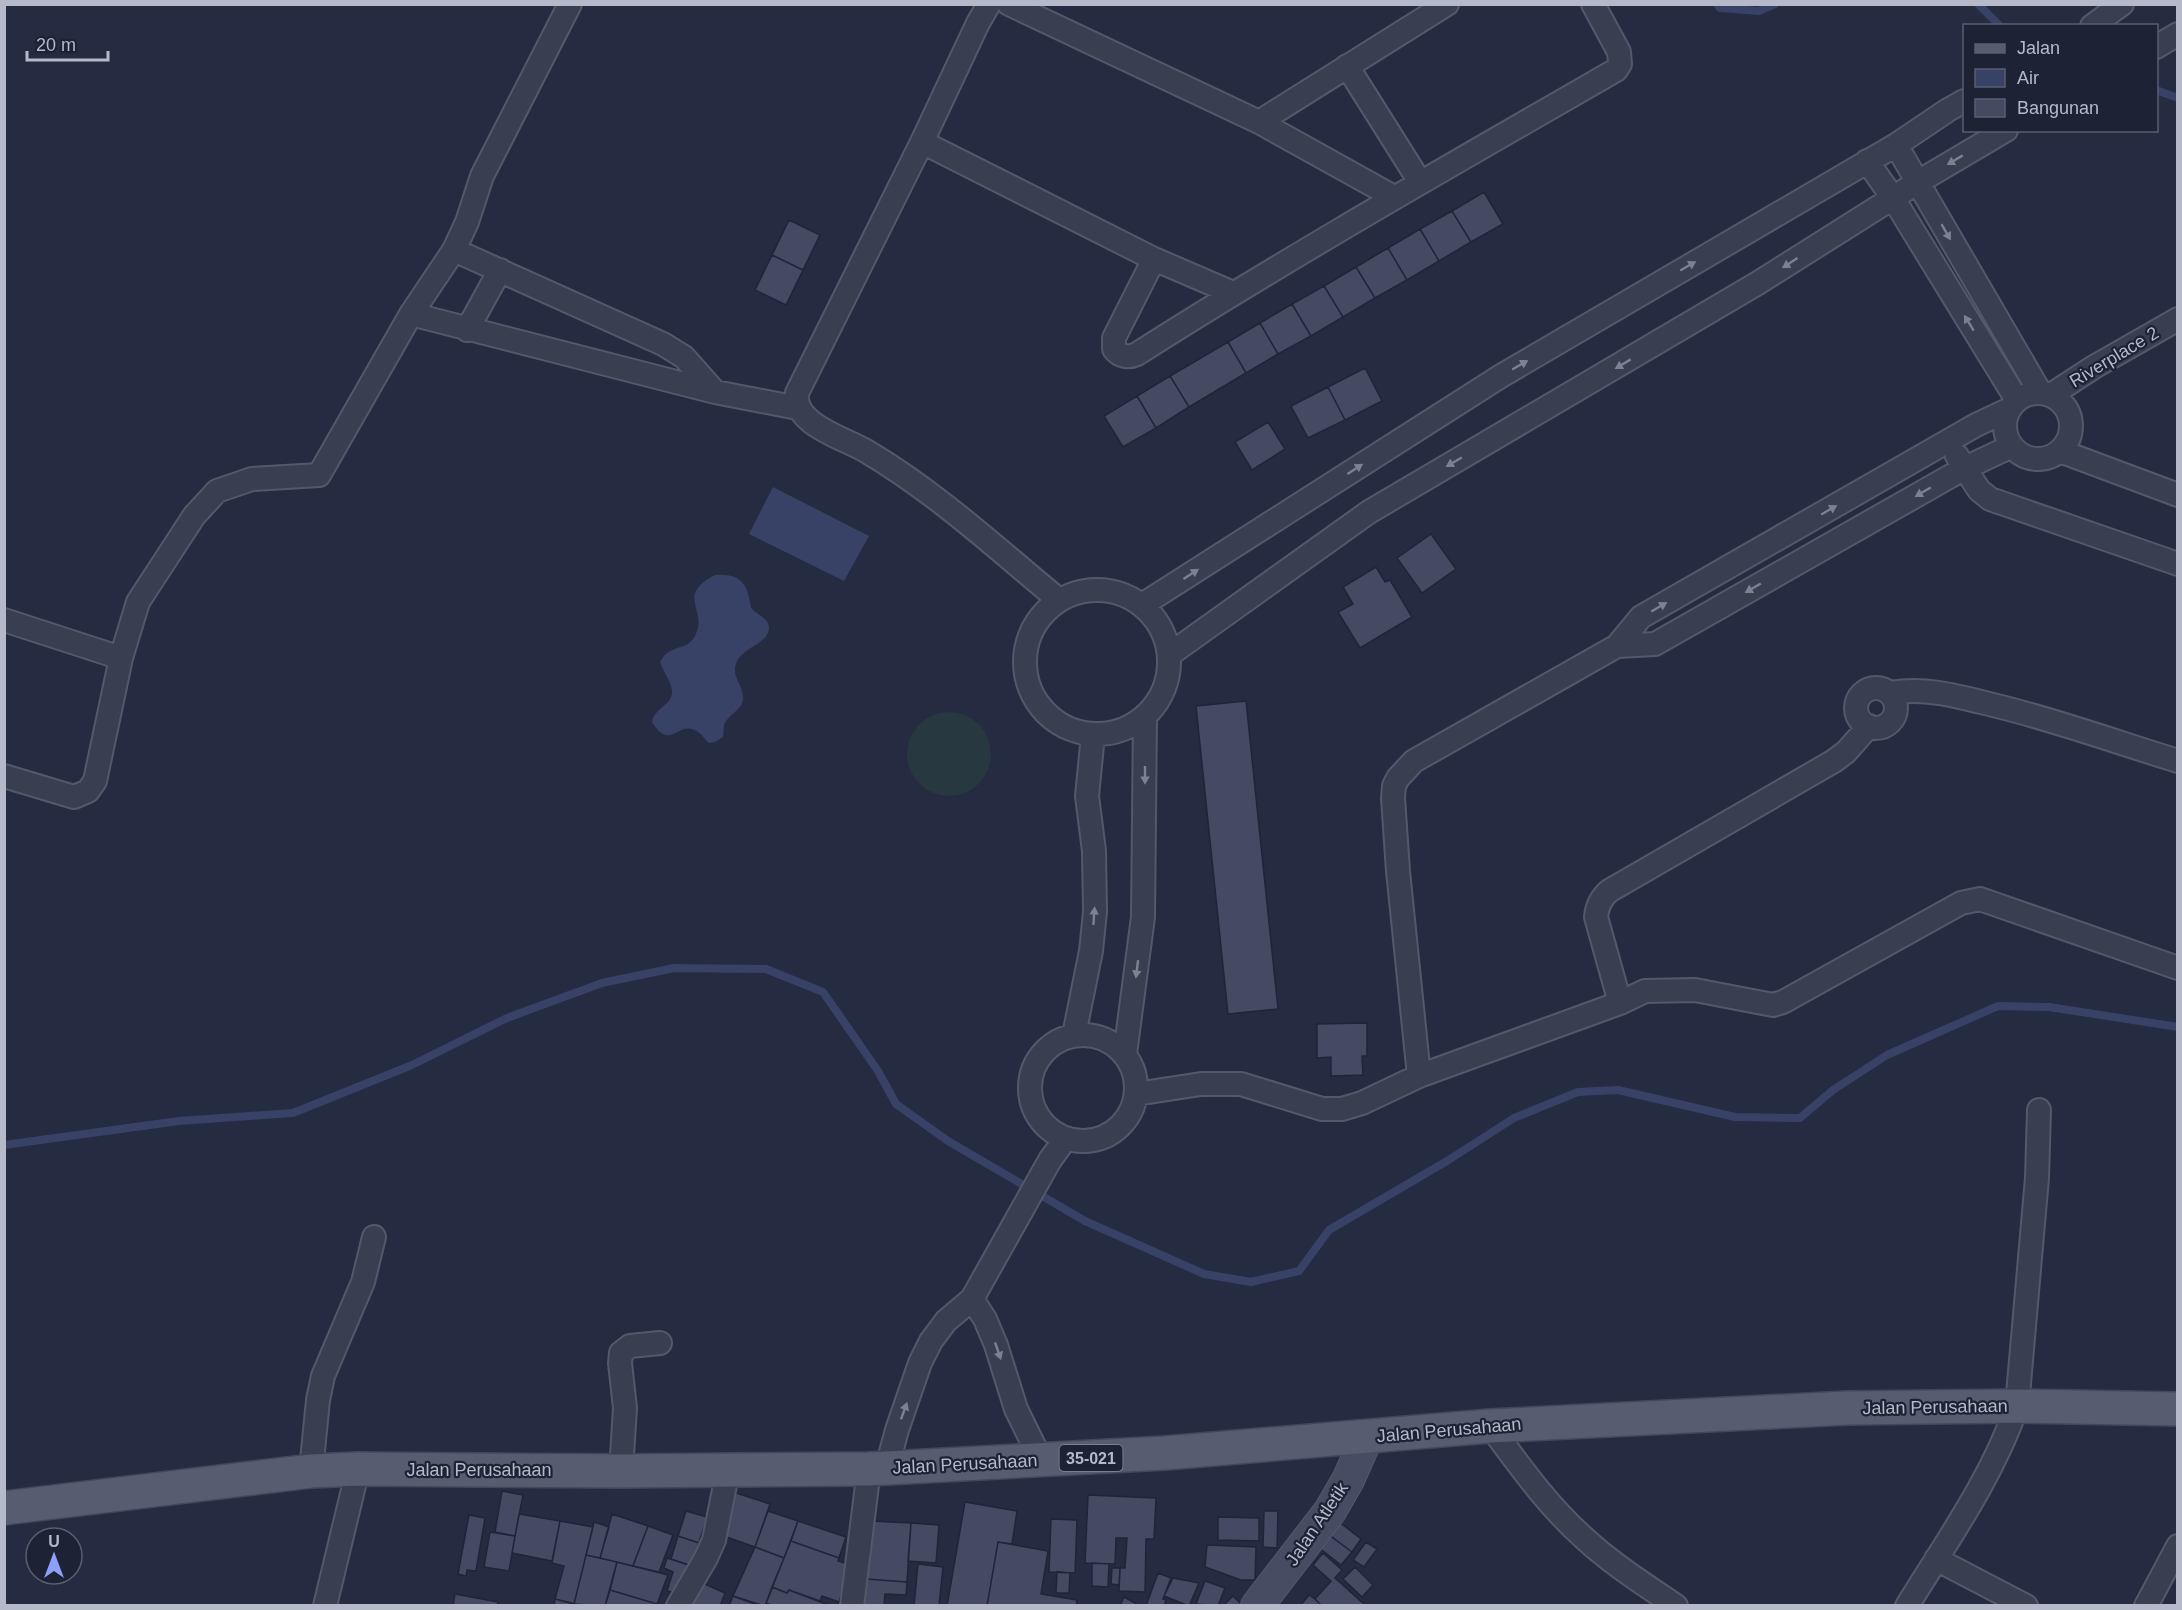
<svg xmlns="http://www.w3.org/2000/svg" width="2182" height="1610" font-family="Helvetica,sans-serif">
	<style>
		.green { fill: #273841 }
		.water { fill: #384267 }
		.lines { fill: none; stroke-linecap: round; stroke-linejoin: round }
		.stream { stroke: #384267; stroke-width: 8 }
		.building { fill: #444a62; stroke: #202437; stroke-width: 1.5 }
		.street-casing { stroke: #54596a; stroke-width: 26 }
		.secondary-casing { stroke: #54596a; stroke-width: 34 }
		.primary-casing { stroke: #424759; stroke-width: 36 }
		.street { stroke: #393e50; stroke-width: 22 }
		.secondary { stroke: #474c63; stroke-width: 32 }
		.primary { stroke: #575c70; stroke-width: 33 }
		.oneway { fill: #7d8293 }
		.labels { text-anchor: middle; stroke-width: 4.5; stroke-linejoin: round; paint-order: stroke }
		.shield { fill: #1e2235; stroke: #888c9d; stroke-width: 1.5 }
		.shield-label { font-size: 16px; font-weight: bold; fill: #b5b9ca }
		.street-label { font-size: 18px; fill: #b5b9ca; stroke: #1e2235 }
	</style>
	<rect width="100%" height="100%" fill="#252b40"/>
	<path class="green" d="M907 754a42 42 0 1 1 84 0a42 42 0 1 1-84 0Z"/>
	<path class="water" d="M 773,487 L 869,536 L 844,581 L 749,534 Z
		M 715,575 C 741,573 748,584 751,608 C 757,615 769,618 769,628 C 768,644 744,647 737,661 C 730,677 743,684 743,697 C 744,709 730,713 725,723 C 723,727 724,732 723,737 L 715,742 L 709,743 C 705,740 702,734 698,732 C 678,718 671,753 652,722 C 654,708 674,705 672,690 C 670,680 663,671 660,662 C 671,641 690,654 697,631 C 705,608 677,595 715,575 Z"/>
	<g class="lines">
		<path class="stream" d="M 1717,4 L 1720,8 L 1759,11 L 1775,4
			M 1978,4 L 2000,26
			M 2156,90 L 2178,98
			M 4,1145 L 179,1121 L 293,1113 L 412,1065 L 507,1018 L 602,983 L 674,968 L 766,969 L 823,992 L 878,1071 L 896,1104 L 948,1141 L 1085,1221 L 1204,1274 L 1251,1282 L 1299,1271 L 1329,1230 L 1447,1161 L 1514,1118 L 1578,1092 L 1618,1090 L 1735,1117 L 1800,1118 L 1833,1090 L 1887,1055 L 1998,1006 L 2049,1007 L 2178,1027"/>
	</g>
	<path class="building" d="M 1484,192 L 1503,224 L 1471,242 L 1452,211 Z
		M 1452,211 L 1471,242 L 1439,261 L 1420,229 Z
		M 789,220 L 820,235 L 803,270 L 772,255 Z
		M 1420,229 L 1439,261 L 1407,280 L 1388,248 Z
		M 1388,248 L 1407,280 L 1375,298 L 1356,267 Z
		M 772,255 L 803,270 L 786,305 L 755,290 Z
		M 1356,267 L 1375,298 L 1343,317 L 1324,286 Z
		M 1324,286 L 1343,317 L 1311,336 L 1292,304 Z
		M 1292,304 L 1311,336 L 1278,354 L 1260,323 Z
		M 1260,323 L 1278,354 L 1246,373 L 1228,342 Z
		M 1228,342 L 1246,373 L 1189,407 L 1170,376 Z
		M 1365,368 L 1382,401 L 1345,420 L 1328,387 Z
		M 1170,376 L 1189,407 L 1156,428 L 1137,396 Z
		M 1328,387 L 1345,420 L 1308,438 L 1291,406 Z
		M 1137,396 L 1156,428 L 1123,447 L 1104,416 Z
		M 1268,422 L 1285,449 L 1252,470 L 1235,442 Z
		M 1431,534 L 1456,569 L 1422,593 L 1397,558 Z
		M 1376,567 L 1385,582 L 1390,580 L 1412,617 L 1360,648 L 1338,612 L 1353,604 L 1343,587 Z
		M 1246,701 L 1278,1009 L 1228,1014 L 1196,706 Z
		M 1367,1023 L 1367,1056 L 1362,1056 L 1363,1075 L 1331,1076 L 1331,1057 L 1317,1058 L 1317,1024 Z
		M 502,1491 L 523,1495 L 515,1536 L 495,1532 Z
		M 733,1492 L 770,1504 L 755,1547 L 718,1534 Z
		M 1088,1495 L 1156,1498 L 1154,1539 L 1146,1539 L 1145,1592 L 1119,1591 L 1120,1568 L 1125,1568 L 1127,1538 L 1116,1538 L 1115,1564 L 1085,1563 Z
		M 965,1502 L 1017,1511 L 1012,1544 L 998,1542 L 987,1606 L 947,1606 Z
		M 686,1511 L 707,1517 L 699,1543 L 678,1536 Z
		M 768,1511 L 798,1521 L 784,1558 L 755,1547 Z
		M 1264,1511 L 1278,1511 L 1277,1548 L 1263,1547 Z
		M 519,1514 L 560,1521 L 552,1561 L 512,1553 Z
		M 612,1514 L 648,1526 L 633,1566 L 600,1558 Z
		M 469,1515 L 485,1518 L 476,1571 L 467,1570 L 466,1576 L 458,1574 Z
		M 1218,1517 L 1259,1518 L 1259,1541 L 1218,1540 Z
		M 1051,1519 L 1077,1520 L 1075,1573 L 1049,1572 Z
		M 560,1521 L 593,1527 L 574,1604 L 555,1599 L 564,1566 L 552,1563 Z
		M 798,1521 L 846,1537 L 839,1558 L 791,1541 Z
		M 870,1521 L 911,1523 L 907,1582 L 866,1579 Z
		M 1338,1521 L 1361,1539 L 1352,1552 L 1328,1534 Z
		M 594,1522 L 609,1527 L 600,1558 L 586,1555 Z
		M 911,1523 L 939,1525 L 936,1563 L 908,1561 Z
		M 648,1526 L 673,1535 L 659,1572 L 633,1566 Z
		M 490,1532 L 515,1536 L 509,1571 L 484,1567 Z
		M 1328,1534 L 1352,1552 L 1341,1565 L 1318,1547 Z
		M 678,1536 L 699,1543 L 692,1566 L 671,1559 Z
		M 791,1541 L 839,1558 L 838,1561 L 851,1565 L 839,1602 L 822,1596 L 820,1601 L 789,1590 L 787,1593 L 772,1587 Z
		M 998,1542 L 1048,1551 L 1041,1594 L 1077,1600 L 1076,1606 L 987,1606 Z
		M 1366,1542 L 1377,1549 L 1364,1567 L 1353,1560 Z
		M 1207,1545 L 1256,1547 L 1255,1580 L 1241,1580 L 1205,1567 Z
		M 755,1547 L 784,1558 L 765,1606 L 733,1596 Z
		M 1323,1553 L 1342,1570 L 1335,1578 L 1366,1606 L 1322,1606 L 1315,1599 L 1331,1581 L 1313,1565 Z
		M 586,1555 L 617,1562 L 605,1606 L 574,1604 Z
		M 667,1558 L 692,1566 L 677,1593 L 667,1591 L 673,1572 L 664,1568 Z
		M 617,1562 L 668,1575 L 657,1604 L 610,1590 Z
		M 1092,1563 L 1109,1564 L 1108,1587 L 1092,1586 Z
		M 918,1564 L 943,1567 L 939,1606 L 914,1606 Z
		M 1355,1567 L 1373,1585 L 1362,1597 L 1343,1579 Z
		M 1112,1568 L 1120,1568 L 1119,1585 L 1111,1584 Z
		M 1057,1572 L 1070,1573 L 1069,1593 L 1056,1593 Z
		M 1158,1573 L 1171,1578 L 1163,1599 L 1166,1600 L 1164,1606 L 1146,1606 Z
		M 1173,1578 L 1199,1583 L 1189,1606 L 1164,1596 Z
		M 866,1579 L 907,1582 L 906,1595 L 885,1594 L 884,1606 L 864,1606 Z
		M 698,1581 L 725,1593 L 720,1606 L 687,1606 Z
		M 1205,1581 L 1225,1588 L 1218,1606 L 1196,1604 Z
		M 772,1587 L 787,1593 L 789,1590 L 831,1606 L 773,1606 L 766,1603 Z
		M 610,1590 L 657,1604 L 657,1606 L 605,1606 Z
		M 455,1594 L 498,1602 L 497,1606 L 453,1606 Z
		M 1309,1595 L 1315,1599 L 1322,1606 L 1300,1606 Z
		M 733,1596 L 760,1606 L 729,1606 Z
		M 1233,1596 L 1241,1604 L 1239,1606 L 1223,1606 Z
		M 1124,1597 L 1137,1604 L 1137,1606 L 1120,1606 Z
		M 555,1599 L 580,1605 L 554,1606 Z"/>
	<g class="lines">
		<g class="street-casing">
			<path id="street" d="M 570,4 L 482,176 L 467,222 L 454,250 L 663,344 L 684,357 L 715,392
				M 989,4 L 978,23 L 922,142 L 797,393 C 792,424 844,438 866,451 C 937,493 996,548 1059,600
				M 1009,4 L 1259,122 L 1394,197
				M 2092,26 L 2122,4
				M 2156,47 L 2178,34
				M 1347,66 L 1420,182
				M 1259,122 L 1447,4
				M 922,142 L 1154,259 L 1233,293
				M 1896,145 L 2040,392
				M 1867,161 L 1893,198 L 2017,400
				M 454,250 L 411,314 L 715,392 L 798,408
				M 1154,259 L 1114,338 L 1114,349 C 1120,357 1129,358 1137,354 C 1294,254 1455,163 1616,70 L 1620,64 L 1619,52 L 1593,4
				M 467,330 L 500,270
				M2005 426a33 33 0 1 1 66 0a33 33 0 1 1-66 0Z
				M 2051,395 L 2094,367 L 2178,319
				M 2060,451 L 2178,495
				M 1957,456 L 1979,490 L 1990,499 L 2178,564
				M1025 662a72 72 0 1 1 144 0a72 72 0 1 1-144 0Z
				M 1142,605 L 1501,376 L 1896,145 L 1948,110 L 1964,101
				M 4,620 L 121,658
				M 1617,646 L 1655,644 L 1963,469 L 2012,446
				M 1169,655 L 1369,512 L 1758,283 L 1918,182 L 2006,130
				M1856 708a20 20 0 1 1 40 0a20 20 0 1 1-40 0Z
				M 1890,693 C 1927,687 1957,696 1993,705 C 2056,720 2116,742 2178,761
				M 4,776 L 74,797 L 88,791 L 95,781 L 121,658 L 138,602 L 194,516 L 217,491 L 252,479 L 319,475 L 411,314
				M 1620,1003 L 1645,991 L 1695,990 L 1773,1005 L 1783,1002 L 1961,903 L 1980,899 L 2178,968
				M 1074,1035 L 1091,951 L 1095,912 L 1094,851 L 1087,796 L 1093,735
				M1030 1088a53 53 0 1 1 106 0a53 53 0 1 1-106 0Z
				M 1125,1054 L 1143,917 L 1145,716
				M 1419,1076 L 1398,871 L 1393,798 L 1394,786 L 1398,778 L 1414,761 L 1617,646 L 1641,617 L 1976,425 L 2008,410
				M 1136,1094 L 1201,1084 L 1241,1084 L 1322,1109 L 1342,1109 L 1362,1103 L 1419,1076 L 1620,1003 L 1596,917 C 1597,906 1601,898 1609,891 L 1834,761 L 1846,752 L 1869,726
				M 972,1299 L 985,1319 L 996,1345 L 1016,1409 L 1041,1460
				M 1490,1426 C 1519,1465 1547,1505 1584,1538 C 1612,1564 1644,1584 1676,1606
				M 887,1467 L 897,1430 L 920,1363 L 931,1341 L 946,1321 L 972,1299 L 1050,1160 L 1066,1138
				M 311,1471 L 318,1400 L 323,1376 L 363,1282 L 374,1237
				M 621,1471 L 625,1408 L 620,1363 L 621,1353 L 630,1346 L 660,1343
				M 1936,1559 L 2026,1606
				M 325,1606 L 358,1469
				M 678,1606 L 706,1558 L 714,1540 L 728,1470
				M 852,1606 L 869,1469
				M 1907,1606 C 1947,1541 1992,1478 2017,1406 L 2037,1178 L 2039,1110
				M 2146,1606 L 2178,1546"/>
		</g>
		<g class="secondary-casing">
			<path id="secondary" d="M 1257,1606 L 1330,1511 L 1348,1480 L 1367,1437"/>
		</g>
		<g class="primary-casing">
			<path id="primary" d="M 4,1508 L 311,1471 L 358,1469 L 621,1471 L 869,1469 L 1165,1453 L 1490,1426 L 1847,1408 L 2017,1406 L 2178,1409"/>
		</g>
		<use href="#street" class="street"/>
		<use href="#secondary" class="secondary"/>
		<use href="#primary" class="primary"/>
	</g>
	<defs><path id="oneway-solid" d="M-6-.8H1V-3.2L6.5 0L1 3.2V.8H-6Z" transform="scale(1.5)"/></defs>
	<g class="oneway">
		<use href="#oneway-solid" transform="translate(1955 160) rotate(149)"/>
		<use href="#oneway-solid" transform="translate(1946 232) rotate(60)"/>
		<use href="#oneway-solid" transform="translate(1790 263) rotate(147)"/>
		<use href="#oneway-solid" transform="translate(1688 266) rotate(-30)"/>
		<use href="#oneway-solid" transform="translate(1969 323) rotate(-121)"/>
		<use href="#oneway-solid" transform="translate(1623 364) rotate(149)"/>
		<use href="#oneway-solid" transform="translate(1520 365) rotate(-30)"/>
		<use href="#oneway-solid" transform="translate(1454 462) rotate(150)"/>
		<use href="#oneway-solid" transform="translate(1355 469) rotate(-33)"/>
		<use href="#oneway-solid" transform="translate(1923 492) rotate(150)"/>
		<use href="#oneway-solid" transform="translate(1829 510) rotate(-30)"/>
		<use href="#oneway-solid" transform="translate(1191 574) rotate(-33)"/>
		<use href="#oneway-solid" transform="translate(1753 588) rotate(150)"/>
		<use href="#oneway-solid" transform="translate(1659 607) rotate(-30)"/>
		<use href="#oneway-solid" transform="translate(1145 775) rotate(90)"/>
		<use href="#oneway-solid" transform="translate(1094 916) rotate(-86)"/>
		<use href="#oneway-solid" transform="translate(1137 969) rotate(97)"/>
		<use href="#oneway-solid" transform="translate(998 1351) rotate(71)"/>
		<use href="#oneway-solid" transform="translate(904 1411) rotate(-70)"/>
	</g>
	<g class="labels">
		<rect class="shield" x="1059.5" y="1445" width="63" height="26" rx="4.5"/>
		<g class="shield-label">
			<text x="1091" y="1464">35-021</text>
		</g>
		<g class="street-label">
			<text transform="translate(2114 357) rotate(-31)" y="6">Riverplace 2</text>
			<text transform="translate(1935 1407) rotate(-1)" y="6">Jalan Perusahaan</text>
			<text transform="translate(1449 1430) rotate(-5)" y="6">Jalan Perusahaan</text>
			<text transform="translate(965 1464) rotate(-3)" y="6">Jalan Perusahaan</text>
			<text x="479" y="1476">Jalan Perusahaan</text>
			<text transform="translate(1317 1524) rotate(-56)" y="6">Jalan Atletik</text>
		</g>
	</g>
	<rect width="2182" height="1610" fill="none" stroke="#b5b9ca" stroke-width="12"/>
	<rect x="1963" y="24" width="195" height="108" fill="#1e2235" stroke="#5a5e71" stroke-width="1.5"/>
	<rect x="1975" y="44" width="30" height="9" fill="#575c70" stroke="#5a5e71" stroke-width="1.5"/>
	<text x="2017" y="54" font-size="18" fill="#b5b9ca">Jalan</text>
	<rect x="1975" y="69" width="30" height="18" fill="#384267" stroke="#5a5e71" stroke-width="1.5"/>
	<text x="2017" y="84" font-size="18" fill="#b5b9ca">Air</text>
	<rect x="1975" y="99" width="30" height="18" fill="#444a62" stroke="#5a5e71" stroke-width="1.5"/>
	<text x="2017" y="114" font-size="18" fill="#b5b9ca">Bangunan</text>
	<g transform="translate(54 1556)"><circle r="28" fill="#1e2235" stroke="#5a5e71" stroke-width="1.5"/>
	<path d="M0-4.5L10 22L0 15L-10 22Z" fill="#8c9ff9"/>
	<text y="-9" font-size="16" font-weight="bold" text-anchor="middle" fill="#b5b9ca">U</text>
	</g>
	<path d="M27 51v9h81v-9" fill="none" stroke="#b5b9ca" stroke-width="3"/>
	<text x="36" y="51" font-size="18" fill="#b5b9ca" stroke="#1e2235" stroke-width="4.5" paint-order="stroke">20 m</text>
</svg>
